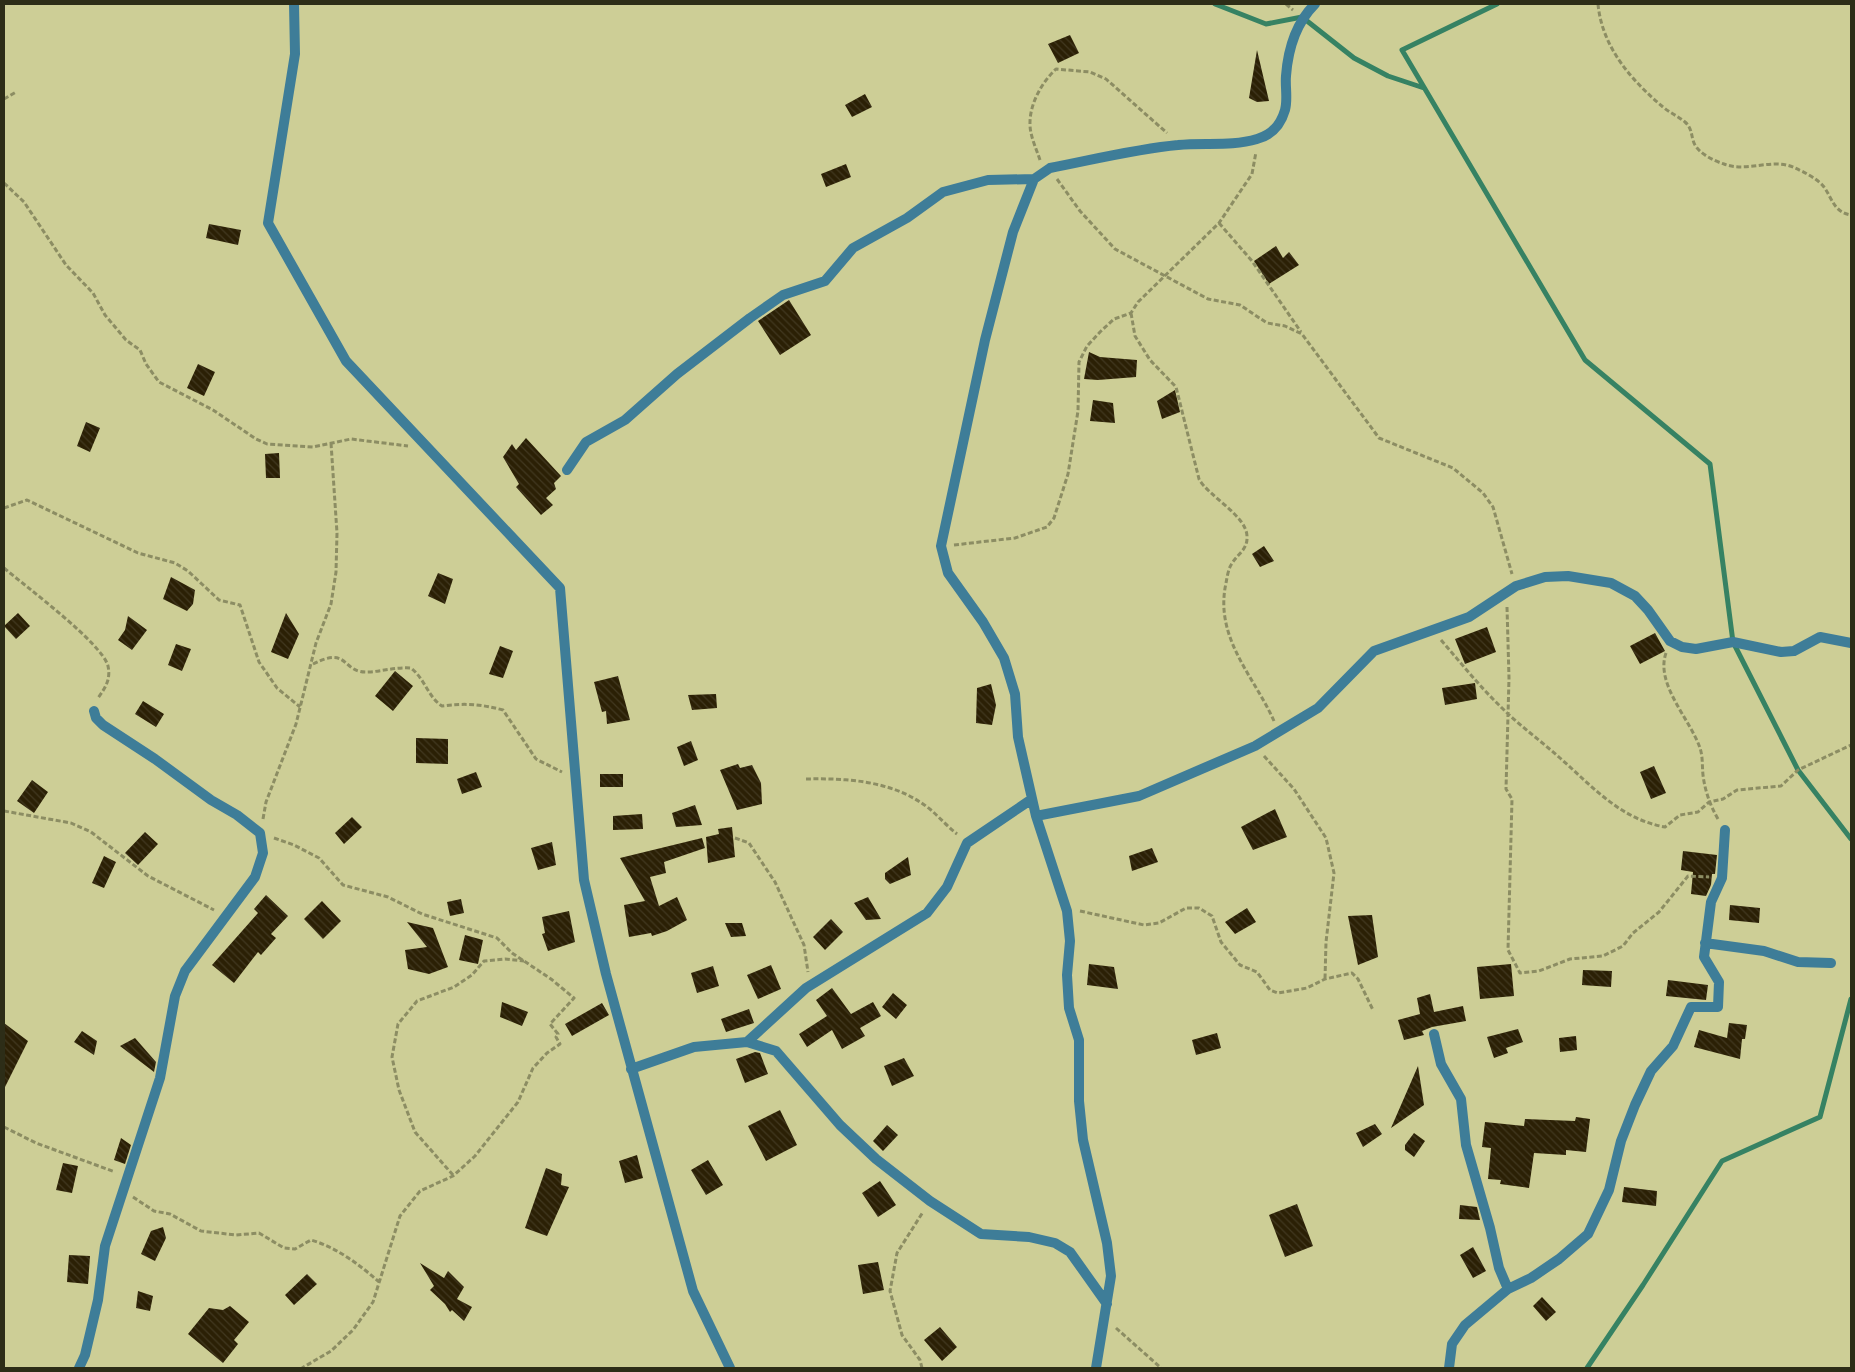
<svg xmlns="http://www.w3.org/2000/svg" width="1855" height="1372" font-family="Montserrat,sans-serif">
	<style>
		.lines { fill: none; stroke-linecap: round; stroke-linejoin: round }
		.stream { stroke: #368263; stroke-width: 5 }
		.building { fill: url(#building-back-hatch) }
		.path { stroke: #8c8d63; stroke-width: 3; stroke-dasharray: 5 2.5; stroke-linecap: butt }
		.minor { stroke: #3e7d98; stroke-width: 10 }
	</style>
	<defs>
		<pattern id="building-back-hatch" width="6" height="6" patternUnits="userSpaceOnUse" patternTransform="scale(1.25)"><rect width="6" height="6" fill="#2b2005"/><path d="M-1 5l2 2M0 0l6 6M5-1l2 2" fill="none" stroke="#413820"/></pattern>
	</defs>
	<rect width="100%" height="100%" fill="#cdce96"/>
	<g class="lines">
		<path class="stream" d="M 1215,4 L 1266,24 L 1302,17 L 1354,58 L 1388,76 L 1424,88
			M 1497,4 L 1402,50 L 1585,360 L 1710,464 L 1733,642 L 1798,770 L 1851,839
			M 1587,1368 L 1643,1285 L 1722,1161 L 1820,1117 L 1851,999"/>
	</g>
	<path class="building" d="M 1070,35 L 1079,53 L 1058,63 L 1048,44 Z
		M 1257,50 L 1269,101 L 1257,102 L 1249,98 Z
		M 865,94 L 872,107 L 852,117 L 845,105 Z
		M 846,164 L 851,177 L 826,187 L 821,174 Z
		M 209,224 L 241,230 L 238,245 L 206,238 Z
		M 1276,246 L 1283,258 L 1289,252 L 1299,265 L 1269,284 L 1254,261 Z
		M 789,300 L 811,335 L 780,355 L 758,321 Z
		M 1089,352 L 1100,357 L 1137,360 L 1136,377 L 1098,380 L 1084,379 Z
		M 198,364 L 215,372 L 204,396 L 187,388 Z
		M 1175,390 L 1180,412 L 1162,419 L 1157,401 Z
		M 1093,400 L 1113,403 L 1115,423 L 1090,421 Z
		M 86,422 L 100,428 L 90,452 L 77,446 Z
		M 526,438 L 561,476 L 554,483 L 556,489 L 546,498 L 553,505 L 541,515 L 516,487 L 519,484 L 503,457 L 512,444 L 516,450 Z
		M 279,453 L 280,478 L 266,478 L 265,454 Z
		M 1264,546 L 1274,561 L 1260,567 L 1252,554 Z
		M 438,573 L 453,579 L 445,604 L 428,596 Z
		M 171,577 L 195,590 L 193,604 L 187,611 L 163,599 Z
		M 18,613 L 30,626 L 16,639 L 4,626 Z
		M 286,613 L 299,634 L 288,659 L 271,652 Z
		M 128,616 L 147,630 L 132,650 L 118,640 L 125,630 Z
		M 1487,627 L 1496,652 L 1465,664 L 1455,639 Z
		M 1655,633 L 1665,651 L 1640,664 L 1630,646 Z
		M 176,644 L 191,649 L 182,671 L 168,665 Z
		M 500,646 L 513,651 L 503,678 L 489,674 Z
		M 395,671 L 413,686 L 393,711 L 375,696 Z
		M 618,676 L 630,720 L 607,724 L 606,711 L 602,712 L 594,682 Z
		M 1475,683 L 1477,699 L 1445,705 L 1442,688 Z
		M 991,684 L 996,705 L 992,725 L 976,723 L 977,688 Z
		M 716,694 L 717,708 L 692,710 L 688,695 Z
		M 143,701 L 164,714 L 156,727 L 135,714 Z
		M 416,738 L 448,739 L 448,764 L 416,763 Z
		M 691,741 L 698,760 L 684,766 L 677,747 Z
		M 738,764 L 740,768 L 752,765 L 761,783 L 762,804 L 737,810 L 720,770 Z
		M 1654,766 L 1666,793 L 1651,799 L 1640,772 Z
		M 476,772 L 482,787 L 462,794 L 457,779 Z
		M 600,774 L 623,774 L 623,787 L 600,787 Z
		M 32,780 L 48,792 L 34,813 L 17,801 Z
		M 695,805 L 702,825 L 676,827 L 672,813 Z
		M 1275,809 L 1287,837 L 1253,850 L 1241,827 Z
		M 642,814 L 643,829 L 613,830 L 613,816 Z
		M 352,817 L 362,827 L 344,844 L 335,833 Z
		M 732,827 L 735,857 L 708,863 L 706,837 L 719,834 L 718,829 Z
		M 145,832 L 158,844 L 138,865 L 125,853 Z
		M 702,838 L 705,848 L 664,862 L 666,873 L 650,877 L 659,906 L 677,897 L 687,920 L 667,931 L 652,936 L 651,933 L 629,937 L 624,905 L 645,901 L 620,858 Z
		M 552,842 L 556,865 L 538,870 L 531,848 Z
		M 1152,848 L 1158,862 L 1132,871 L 1129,856 Z
		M 1683,851 L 1717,855 L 1715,874 L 1712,874 L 1711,885 L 1706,896 L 1691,894 L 1693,872 L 1681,870 Z
		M 104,856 L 116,862 L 104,888 L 92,883 Z
		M 908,857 L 911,875 L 890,884 L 885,879 L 885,873 Z
		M 266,895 L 288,916 L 271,934 L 276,938 L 261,955 L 258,952 L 234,983 L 212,965 L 258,913 L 254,909 Z
		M 868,897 L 881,919 L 866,920 L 854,903 Z
		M 461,899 L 464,913 L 450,916 L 447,902 Z
		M 322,901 L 341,921 L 323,939 L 304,919 Z
		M 1730,905 L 1760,908 L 1759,923 L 1729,920 Z
		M 1247,908 L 1256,922 L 1235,934 L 1225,922 Z
		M 569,911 L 575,942 L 548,951 L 542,934 L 545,933 L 542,917 Z
		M 1372,915 L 1378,957 L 1358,965 L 1348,916 Z
		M 831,919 L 843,932 L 825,950 L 813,937 Z
		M 407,922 L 433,928 L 448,967 L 429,974 L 408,969 L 405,950 L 427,947 Z
		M 725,923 L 742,923 L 746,936 L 731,937 Z
		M 465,935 L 483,940 L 478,964 L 459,960 Z
		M 1089,964 L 1114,967 L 1118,989 L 1087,985 Z
		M 1511,964 L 1514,996 L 1480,999 L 1477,967 Z
		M 771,965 L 781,989 L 758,999 L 747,975 Z
		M 713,966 L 719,986 L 697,993 L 691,973 Z
		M 1583,970 L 1612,971 L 1611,987 L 1582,985 Z
		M 1668,980 L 1708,985 L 1706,1000 L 1666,996 Z
		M 832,988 L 851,1014 L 873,1002 L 881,1016 L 860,1028 L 865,1036 L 842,1049 L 832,1030 L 807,1047 L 799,1034 L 827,1016 L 816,1000 Z
		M 893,993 L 907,1005 L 896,1019 L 882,1007 Z
		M 1430,994 L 1434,1012 L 1463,1006 L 1466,1021 L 1432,1027 L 1422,1031 L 1424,1035 L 1404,1040 L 1398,1020 L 1420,1014 L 1417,998 Z
		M 502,1002 L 528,1012 L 522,1026 L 500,1017 Z
		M 602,1003 L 609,1015 L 572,1036 L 565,1024 Z
		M 749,1009 L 754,1023 L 726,1032 L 721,1019 Z
		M 4,1023 L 28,1041 L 4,1089 Z
		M 1729,1023 L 1747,1025 L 1745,1039 L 1742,1039 L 1740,1059 L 1694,1047 L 1699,1030 L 1727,1038 Z
		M 1518,1029 L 1523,1042 L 1506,1048 L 1508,1053 L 1494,1058 L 1487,1037 Z
		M 82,1031 L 97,1041 L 94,1055 L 74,1042 Z
		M 1217,1033 L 1221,1048 L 1196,1055 L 1192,1040 Z
		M 1576,1036 L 1577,1050 L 1560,1052 L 1559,1038 Z
		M 135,1038 L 156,1062 L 154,1072 L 120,1046 Z
		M 755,1052 L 760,1053 L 768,1074 L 745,1083 L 736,1059 Z
		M 904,1058 L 914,1076 L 892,1086 L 884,1066 Z
		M 1418,1066 L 1424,1105 L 1391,1128 Z
		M 780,1110 L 797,1145 L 766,1161 L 748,1126 Z
		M 1576,1117 L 1590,1119 L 1586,1152 L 1566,1150 L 1566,1155 L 1534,1153 L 1529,1188 L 1500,1184 L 1501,1180 L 1488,1179 L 1491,1148 L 1482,1147 L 1485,1122 L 1524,1126 L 1525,1119 L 1575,1121 Z
		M 1375,1124 L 1382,1134 L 1363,1147 L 1356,1133 Z
		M 887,1125 L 898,1135 L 883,1151 L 873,1141 Z
		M 1414,1133 L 1425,1141 L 1414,1157 L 1405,1150 L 1405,1145 Z
		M 121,1138 L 131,1145 L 125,1164 L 114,1160 Z
		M 637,1155 L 643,1178 L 625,1183 L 619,1161 Z
		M 708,1160 L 723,1185 L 706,1195 L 691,1170 Z
		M 63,1163 L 78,1166 L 72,1193 L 56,1190 Z
		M 546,1168 L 562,1174 L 561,1185 L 569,1187 L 547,1236 L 525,1228 Z
		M 880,1181 L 896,1205 L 878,1217 L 862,1193 Z
		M 1624,1187 L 1657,1191 L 1656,1206 L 1622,1202 Z
		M 1297,1204 L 1313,1246 L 1285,1257 L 1269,1215 Z
		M 1460,1205 L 1477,1207 L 1480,1220 L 1459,1219 Z
		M 163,1227 L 166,1238 L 155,1261 L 141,1254 L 151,1231 Z
		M 1473,1247 L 1486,1271 L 1473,1278 L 1460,1255 Z
		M 69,1255 L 90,1256 L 88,1284 L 67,1282 Z
		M 878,1262 L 884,1290 L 863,1294 L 858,1265 Z
		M 420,1263 L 444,1278 L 448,1271 L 464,1287 L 457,1299 L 472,1307 L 464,1321 L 452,1310 L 450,1312 L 445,1304 L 430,1290 L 434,1286 Z
		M 307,1274 L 317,1284 L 294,1305 L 285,1295 Z
		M 138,1291 L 153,1296 L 150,1311 L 136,1308 Z
		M 1542,1297 L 1556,1312 L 1546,1321 L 1533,1306 Z
		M 230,1306 L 249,1322 L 234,1340 L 238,1344 L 223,1363 L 188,1334 L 209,1308 L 223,1310 Z
		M 940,1327 L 957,1347 L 942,1361 L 924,1340 Z"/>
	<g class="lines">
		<path class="path" d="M 1286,4 L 1293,10
			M 1598,4 C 1602,47 1631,80 1663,107 C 1670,113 1678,116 1685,122 C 1692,128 1691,135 1694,143 C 1698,153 1714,161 1724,164 C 1748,173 1773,157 1795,168 C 1804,172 1818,179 1824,187 C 1833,200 1834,212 1851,215
			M 4,99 L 16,92
			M 1040,160 C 1037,151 1033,142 1031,133 C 1026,110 1040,84 1056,69 L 1090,72 L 1106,79 L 1167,133
			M 1057,179 L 1080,211 L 1115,249 L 1208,299 L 1240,305 L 1267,323 L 1285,326 L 1302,334 L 1379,438 L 1453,468 L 1483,493 L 1493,507 L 1512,574
			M 4,183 L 24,202 L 66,265 L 93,293 L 105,315 L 126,340 L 140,350 L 146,364 L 159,382 L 213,410 L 256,439 L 267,444 L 313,447 L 351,439 L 408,446
			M 1219,223 L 1252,261 L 1301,332
			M 1131,313 L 1135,336 L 1150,360 L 1176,387 L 1199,479 C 1208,496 1246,515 1247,536 C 1248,550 1237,554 1231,565 C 1228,570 1227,578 1226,583 C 1214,638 1254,676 1274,721
			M 4,508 L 27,500 L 138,553 L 175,563 L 188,571 L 219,600 L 240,605 L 259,662 L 277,688 L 300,707
			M 954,545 L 1015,538 L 1047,527 L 1054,518 L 1068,474 L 1078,411 L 1079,362 L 1087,346 L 1100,332 L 1114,319 L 1131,313 L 1138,302 L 1219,223 L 1252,174 L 1256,152
			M 4,568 C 25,586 102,643 108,666 C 111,680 105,688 98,698
			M 1507,607 L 1509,678 L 1506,789 L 1512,799 L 1508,950 L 1520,973 L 1539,971 L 1570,959 L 1603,956 L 1623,946 L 1633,933 L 1659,912 L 1688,876 L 1709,877
			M 1441,640 C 1461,663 1480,687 1502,708 C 1520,726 1541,741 1560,758 C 1593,787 1620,819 1665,827 L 1680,815 L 1698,812 L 1709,802 L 1723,799 L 1737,790 L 1781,786 L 1798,770 L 1851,745
			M 1666,653 C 1655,684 1690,719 1700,748 C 1703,757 1702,766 1703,775 C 1705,791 1710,805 1718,819
			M 313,664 C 350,645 341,674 369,672 C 383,671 396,667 411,668 C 425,679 428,697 442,706 C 464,703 481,704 503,710 L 536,759 L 562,772
			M 1264,756 L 1294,789 L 1326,838 L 1334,873 L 1326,942 L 1325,979
			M 806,779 C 849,778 896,781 931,810 C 940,818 948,827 957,834
			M 4,811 L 71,823 L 91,832 L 148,876 L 214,910
			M 263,819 L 266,802 L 296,724 L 316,643 L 331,604 L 336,572 L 337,533 L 331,443
			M 274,838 L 294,845 L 319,858 L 343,885 L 388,897 L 422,914 L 497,938 L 512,953 L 551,979 L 574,998 L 550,1024 L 558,1034 L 556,1037 L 560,1044 L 547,1053 L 533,1068 L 518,1102 L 475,1156 L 453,1176 L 420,1191 L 400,1216 L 373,1302 L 353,1330 L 331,1351 L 302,1368
			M 735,838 L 749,843 L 775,882 L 804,945 L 808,972
			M 1080,911 L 1144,925 L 1159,923 L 1186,908 L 1199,908 L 1212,916 L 1221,942 L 1240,965 L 1257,972 L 1270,990 L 1278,993 L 1307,988 L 1325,979 L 1352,973 L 1358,979 L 1373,1010
			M 4,1127 L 36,1143 L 115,1172
			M 453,1175 L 415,1132 L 399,1090 L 392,1057 L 398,1024 L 417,1001 L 454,987 L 472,975 L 484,961 L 505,959 L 524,961
			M 133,1197 L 154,1211 L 170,1214 L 201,1231 L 236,1235 L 259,1233 L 284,1248 L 295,1249 L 311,1240 C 336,1247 360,1265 379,1282
			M 1116,1328 L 1161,1368
			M 922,1368 L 920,1360 L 902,1335 L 890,1291 L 897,1253 L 923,1212"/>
		<path class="minor" d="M 294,4 L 295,54 L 268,223 L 346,361 L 560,588 L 584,880 L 606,974 L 693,1291 L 730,1368
			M 567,470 L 586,442 L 625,420 L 677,374 L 750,318 L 783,295 L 825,281 L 853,248 L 907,218 L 943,192 L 988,180 L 1034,179
			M 1036,816 L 1139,796 L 1255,746 L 1318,708 L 1374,651 L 1469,617 L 1516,586 L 1545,577 L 1568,576 L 1611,583 L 1635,596 L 1648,610 L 1670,641 L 1682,647 L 1696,649 L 1733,642 L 1781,652 L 1794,651 L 1820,637 L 1851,643
			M 1705,943 L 1764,951 L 1798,962 L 1831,963
			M 1434,1034 L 1441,1064 L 1461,1099 L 1466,1145 L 1490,1228 L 1499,1268 L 1508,1289
			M 747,1042 L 776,1051 L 840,1125 L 876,1159 L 930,1201 L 981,1234 L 1029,1237 L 1055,1243 L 1070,1252 L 1107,1304
			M 631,1069 L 694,1047 L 747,1042 L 806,988 L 927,913 L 947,887 L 967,843 L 1032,799
			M 79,1368 L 85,1355 L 98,1300 L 105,1246 L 160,1078 L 175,996 L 185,971 L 255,877 L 263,853 L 260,833 L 237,815 L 211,800 L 155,759 L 103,725 L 96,718 L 94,711
			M 1096,1368 L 1111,1276 L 1107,1243 L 1083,1140 L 1079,1101 L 1079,1040 L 1069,1008 L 1067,975 L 1070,941 L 1067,911 L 1036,816 L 1018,737 L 1015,694 L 1004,658 L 983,622 L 948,573 L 941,546 L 985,340 L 1013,232 L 1034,179 L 1050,168 C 1092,160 1135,149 1178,145 C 1204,142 1231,147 1257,139 C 1272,135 1281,124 1285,110 C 1288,99 1285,87 1286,76 C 1288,49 1296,23 1315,4
			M 1449,1368 L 1452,1344 L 1465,1325 L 1508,1289 L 1531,1278 L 1559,1259 L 1588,1234 L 1609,1190 L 1621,1141 L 1635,1105 L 1651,1071 L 1673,1046 L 1691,1007 L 1718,1007 L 1719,982 L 1704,957 L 1711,902 L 1722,878 L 1725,830"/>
	</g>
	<rect width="1855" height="1372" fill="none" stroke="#2d2d17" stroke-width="10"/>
</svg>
